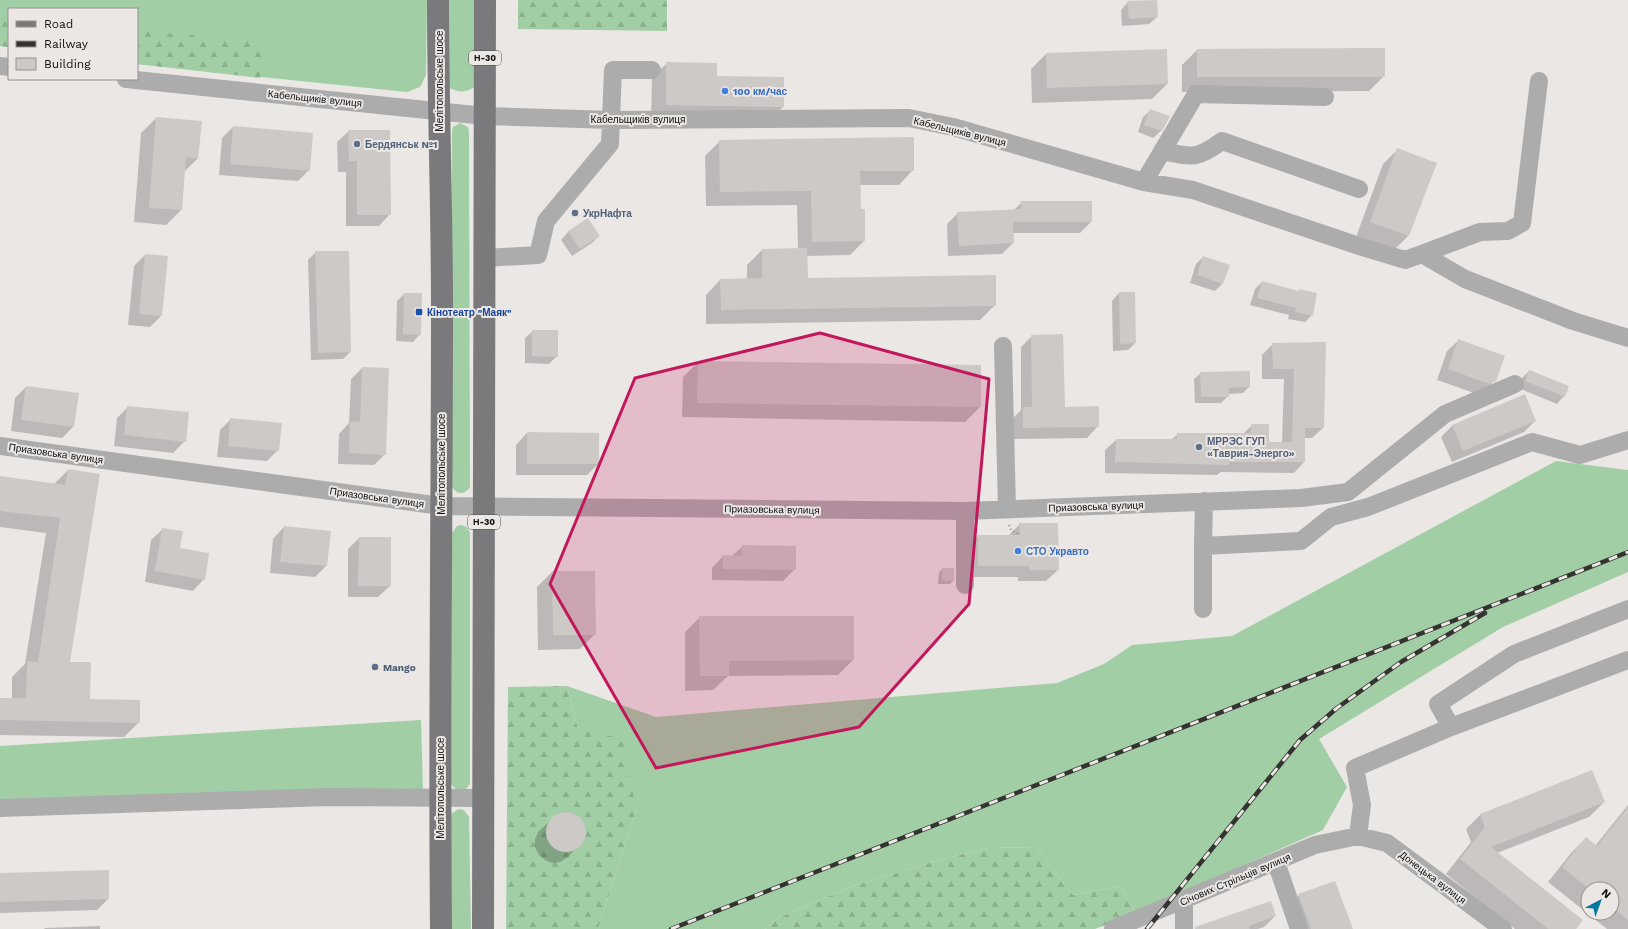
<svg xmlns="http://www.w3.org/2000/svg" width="1628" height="929" font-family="'Work Sans',sans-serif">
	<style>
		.grass { fill: #a2cea5 }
		.forest { fill: url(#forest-firs) }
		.shadow { fill: #0003; fill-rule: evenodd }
		.building { fill: #cdc9c7 }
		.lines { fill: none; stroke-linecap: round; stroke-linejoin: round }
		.path { stroke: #918e8d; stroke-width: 2.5; stroke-dasharray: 1 3; stroke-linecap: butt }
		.minor { stroke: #acacad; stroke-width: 18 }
		.major { stroke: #7a797c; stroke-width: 22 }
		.rail-casing { stroke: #343331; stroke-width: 4.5 }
		.rail { stroke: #ebe7e5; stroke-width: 3; stroke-dasharray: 9; stroke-linecap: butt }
		.marked { fill: #c2185b; fill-opacity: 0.2; stroke: #c2185b; stroke-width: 3; stroke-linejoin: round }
		.shop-dot { fill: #3f7fe0; stroke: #ebe7e5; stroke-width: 1.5 }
		.service-dot { fill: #5c6f8a; stroke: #ebe7e5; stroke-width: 1.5 }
		.transit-dot { fill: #1a4fb4; stroke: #ebe7e5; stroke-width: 1.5 }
		.labels { text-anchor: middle; stroke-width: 4; stroke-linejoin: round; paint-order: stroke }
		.shield { fill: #ebe7e5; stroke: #52504e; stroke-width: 1 }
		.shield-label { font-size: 9px; font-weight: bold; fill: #100f0e }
		.street-label { font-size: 10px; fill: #100f0e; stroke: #ebe7e5 }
		.shop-label { font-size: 10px; font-weight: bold; fill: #366cbe; stroke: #ebe7e5; text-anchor: start }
		.service-label { font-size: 10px; font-weight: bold; fill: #4e5e75; stroke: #ebe7e5; text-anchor: start }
		.transit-label { font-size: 10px; font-weight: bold; fill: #164399; stroke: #ebe7e5; text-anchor: start }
	</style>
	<defs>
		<pattern id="forest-firs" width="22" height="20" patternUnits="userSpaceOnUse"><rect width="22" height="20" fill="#a2cea5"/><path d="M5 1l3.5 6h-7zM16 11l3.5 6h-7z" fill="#8ab08d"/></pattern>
	</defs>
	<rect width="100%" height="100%" fill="#ebe7e5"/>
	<path class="grass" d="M 0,0 L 427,0 L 426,75 L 420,87 L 407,92 L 137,64 L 137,9 L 9,9 L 9,47 L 0,46 Z
		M 448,0 L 476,0 L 476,86 C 467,93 458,93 448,87 Z
		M 460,123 L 468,127 L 469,131 L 470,487 C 465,495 457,495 452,487 L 452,131 L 453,127 Z
		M 1556,461 L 1628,470 L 1628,572 L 1503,627 L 1319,739 L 1347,787 L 1323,830 L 1136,913 L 1120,886 L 1073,895 L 1037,848 L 991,847 L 939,860 L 853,886 L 778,918 L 765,929 L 598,929 L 636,810 L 578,729 L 567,686 L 656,717 L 1057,683 L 1104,664 L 1132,645 L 1232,636 Z
		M 460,525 C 466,526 468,527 470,533 L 470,784 L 465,790 L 457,790 L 451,784 L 452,533 L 457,526 Z
		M 421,720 L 423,791 L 0,800 L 0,746 Z
		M 459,809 L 464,810 L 469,817 L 471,929 L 451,929 L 451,817 L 452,813 Z"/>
	<path class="forest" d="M 518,0 L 667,0 L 667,31 L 518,29 Z
		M 0,17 L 9,20 L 9,47 L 0,46 Z
		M 137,31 L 267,41 L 260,78 L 137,64 Z
		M 567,686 L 578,729 L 624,739 L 636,810 L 598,929 L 506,929 L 508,687 Z
		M 991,847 L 1037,848 L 1073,895 L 1120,886 L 1136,913 L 1095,929 L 765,929 L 778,918 L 853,886 L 939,860 Z"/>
	<path class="shadow" d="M 1128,2 L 1157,17 L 1149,24 L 1122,26 L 1121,10 Z
		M 1166,50 L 1167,84 L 1152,99 L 1032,103 L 1031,69 L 1046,54 Z
		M 1197,50 L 1384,76 L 1369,91 L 1182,92 L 1182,65 Z
		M 667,63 L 716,77 L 783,107 L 768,122 L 651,120 L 652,78 Z
		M 1151,110 L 1169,117 L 1161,131 L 1153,138 L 1138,132 L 1143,117 Z
		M 156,118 L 198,158 L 184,172 L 181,210 L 166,225 L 134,222 L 141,133 Z
		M 233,127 L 309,170 L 298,181 L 219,175 L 222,138 Z
		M 349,131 L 390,214 L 379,226 L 346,226 L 346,172 L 338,172 L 337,142 Z
		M 720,141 L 913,170 L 899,185 L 859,185 L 860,210 L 864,210 L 864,241 L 850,255 L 806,256 L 807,279 L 995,305 L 980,320 L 706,324 L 706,295 L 720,280 L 747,279 L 747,265 L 762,250 L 798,249 L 797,205 L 706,206 L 705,156 Z
		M 1398,149 L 1435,163 L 1408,236 L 1393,251 L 1356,237 L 1383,164 Z
		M 1022,202 L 1091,222 L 1080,233 L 1013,233 L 1013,243 L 1002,254 L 948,256 L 947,224 L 958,213 L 1013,211 Z
		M 588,219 L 599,236 L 592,243 L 572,256 L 561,240 L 568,232 Z
		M 316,252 L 350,352 L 343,359 L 311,360 L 308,260 Z
		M 145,255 L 161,316 L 150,327 L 128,325 L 134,266 Z
		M 1203,257 L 1222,284 L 1215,291 L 1190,283 L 1196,264 Z
		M 1262,282 L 1312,315 L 1305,322 L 1288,319 L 1289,315 L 1250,305 L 1255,289 Z
		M 1119,293 L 1135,343 L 1128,350 L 1113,351 L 1112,301 Z
		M 404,294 L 420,334 L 413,342 L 396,341 L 397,301 Z
		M 533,331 L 557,356 L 549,364 L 525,363 L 525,338 Z
		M 1032,336 L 1064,408 L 1098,426 L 1087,438 L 1012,439 L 1012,419 L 1021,410 L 1021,347 Z
		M 1459,340 L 1495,380 L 1483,392 L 1477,394 L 1437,380 L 1447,351 Z
		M 1325,343 L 1323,428 L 1312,438 L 1304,438 L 1304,462 L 1294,473 L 1221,472 L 1217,475 L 1105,473 L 1105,450 L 1116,440 L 1171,440 L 1178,434 L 1243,434 L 1252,425 L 1268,443 L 1282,443 L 1284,379 L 1262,379 L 1262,355 L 1273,344 Z
		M 698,362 L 980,366 L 980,407 L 965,422 L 682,417 L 683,377 Z
		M 362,368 L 388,369 L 385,454 L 374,465 L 338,464 L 339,434 L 349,423 L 351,379 Z
		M 1529,371 L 1564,396 L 1557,404 L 1518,388 L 1522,378 Z
		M 1201,373 L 1249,387 L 1243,393 L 1228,394 L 1228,396 L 1221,403 L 1195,403 L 1194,379 Z
		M 26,387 L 78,394 L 73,427 L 62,438 L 11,431 L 15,398 Z
		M 128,407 L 185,441 L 173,453 L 114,446 L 117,418 Z
		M 231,419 L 278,450 L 267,461 L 217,457 L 220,430 Z
		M 1535,421 L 1524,432 L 1452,462 L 1441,437 L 1453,425 Z
		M 527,433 L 598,464 L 587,475 L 516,475 L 516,445 Z
		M 68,470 L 69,663 L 89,700 L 139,722 L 124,737 L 0,735 L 0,699 L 12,699 L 12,677 L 25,664 L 46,533 L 0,527 L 0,477 L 54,484 Z
		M 1020,524 L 1058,570 L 1046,581 L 1018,581 L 1018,577 L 967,577 L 967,548 L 978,536 L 1009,535 Z
		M 284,527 L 330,532 L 326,566 L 315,577 L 270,573 L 273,539 Z
		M 163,529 L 204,579 L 193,591 L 145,582 L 151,540 Z
		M 359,538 L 390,586 L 378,597 L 348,597 L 348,549 Z
		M 743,546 L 795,569 L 783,581 L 712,580 L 712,568 L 723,556 L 732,556 Z
		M 942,569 L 954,569 L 954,580 L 950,584 L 938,584 L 939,573 Z
		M 552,572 L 595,634 L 580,649 L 538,650 L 537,587 Z
		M 700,617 L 853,660 L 838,675 L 728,676 L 713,690 L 685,691 L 685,632 Z
		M 1604,802 L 1589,817 L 1497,853 L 1575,929 L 1515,929 L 1446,874 L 1471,842 L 1466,829 L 1481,814 Z
		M 1628,805 L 1628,929 L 1607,929 L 1548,882 L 1571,853 L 1586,838 L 1595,846 ZM 1588,889 L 1612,889 L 1612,913 L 1588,913 Z
		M 568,812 L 575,814 L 580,819 L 584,825 L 585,832 L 584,839 L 568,857 L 560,862 L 552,863 L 545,860 L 539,855 L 535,847 L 535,839 L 538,832 L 555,816 Z
		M 0,874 L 108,899 L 97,910 L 0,913 Z
		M 1299,895 L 1351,929 L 1292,929 L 1285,909 Z
		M 1275,916 L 1264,927 L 1258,929 L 1207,929 Z
		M 100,926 L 100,929 L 44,929 L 45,928 Z"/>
	<path class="building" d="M 1157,0 L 1158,17 L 1129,19 L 1127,1 Z
		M 1385,48 L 1385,77 L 1197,77 L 1197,49 Z
		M 1167,49 L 1168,84 L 1047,88 L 1046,53 Z
		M 666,62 L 717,63 L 717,76 L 784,77 L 784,107 L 666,105 Z
		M 1150,109 L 1170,116 L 1162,131 L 1144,125 Z
		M 156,117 L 202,121 L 198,159 L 186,157 L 182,210 L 149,208 Z
		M 233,126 L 313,133 L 310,171 L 230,164 Z
		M 348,130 L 390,130 L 391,215 L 357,215 L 357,161 L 349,161 Z
		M 914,137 L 914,171 L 860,171 L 861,209 L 865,209 L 865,241 L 812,242 L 811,191 L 720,192 L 719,140 Z
		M 1397,148 L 1437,163 L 1409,236 L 1370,222 Z
		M 1021,201 L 1092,201 L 1092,222 L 1013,222 L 1014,243 L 959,246 L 957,212 L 1021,209 Z
		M 588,218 L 600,236 L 580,249 L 568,231 Z
		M 807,248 L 808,278 L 996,275 L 996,306 L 721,310 L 720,279 L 762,278 L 762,249 Z
		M 315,251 L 349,251 L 351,352 L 318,353 Z
		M 145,254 L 168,256 L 162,316 L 139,314 Z
		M 1203,256 L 1230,265 L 1223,284 L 1197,275 Z
		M 1262,281 L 1299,291 L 1299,289 L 1317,293 L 1313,316 L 1295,312 L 1296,308 L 1257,298 Z
		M 1119,292 L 1135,292 L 1136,343 L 1120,344 Z
		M 404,293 L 422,293 L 421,335 L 403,334 Z
		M 532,330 L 558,330 L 558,357 L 532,356 Z
		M 1063,334 L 1065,407 L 1099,406 L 1099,427 L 1023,428 L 1023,407 L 1032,407 L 1031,335 Z
		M 1458,339 L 1505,356 L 1496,381 L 1489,384 L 1448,369 Z
		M 1326,342 L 1324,428 L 1305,428 L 1305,462 L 1229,462 L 1229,465 L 1115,462 L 1116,439 L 1177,439 L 1177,433 L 1251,433 L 1251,424 L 1269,424 L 1269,442 L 1292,442 L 1294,369 L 1273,369 L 1272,343 Z
		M 698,361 L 981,365 L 981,407 L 697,403 Z
		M 362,367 L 389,368 L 386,455 L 349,453 L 350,421 L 360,422 Z
		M 1529,370 L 1569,386 L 1565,397 L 1525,381 Z
		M 1250,371 L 1250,387 L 1229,388 L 1229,397 L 1201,397 L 1200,372 Z
		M 26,386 L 79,393 L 74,427 L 21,420 Z
		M 1525,394 L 1536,421 L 1463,451 L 1452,425 Z
		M 127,406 L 189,412 L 186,442 L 124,435 Z
		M 230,418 L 282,423 L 279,451 L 228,446 Z
		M 527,432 L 599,433 L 599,464 L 527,464 Z
		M 68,469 L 100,474 L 70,662 L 91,662 L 90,699 L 140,700 L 140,723 L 0,720 L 0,698 L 26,698 L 27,661 L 38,662 L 60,518 L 0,511 L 0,476 L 65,485 Z
		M 1019,523 L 1058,523 L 1059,570 L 1029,570 L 1029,566 L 978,566 L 978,535 L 1020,535 Z
		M 284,526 L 331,531 L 327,566 L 280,562 Z
		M 162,528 L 183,531 L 180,548 L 209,553 L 205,580 L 155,571 Z
		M 359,537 L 391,537 L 391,586 L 358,586 Z
		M 742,545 L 796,546 L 796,570 L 723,569 L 723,555 L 742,556 Z
		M 942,568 L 954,568 L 954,581 L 942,580 Z
		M 552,571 L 595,571 L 596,635 L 553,635 Z
		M 699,616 L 854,616 L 854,660 L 729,661 L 729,676 L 700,676 Z
		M 1592,770 L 1605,802 L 1491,847 L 1583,920 L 1576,929 L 1548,929 L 1460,859 L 1485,827 L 1480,814 Z
		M 1628,807 L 1628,920 L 1612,907 L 1612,889 L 1589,889 L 1562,867 L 1586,837 L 1597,846 Z
		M546 832a20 20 0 1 1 40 0a20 20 0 1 1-40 0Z
		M 109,870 L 109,899 L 0,902 L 0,873 Z
		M 1335,881 L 1353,929 L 1311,929 L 1298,894 Z
		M 1271,901 L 1276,916 L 1249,926 L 1250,929 L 1195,929 L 1195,927 Z"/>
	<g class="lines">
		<path class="path" d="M 1009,525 L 1011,530 L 1020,535"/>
		<path class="minor" d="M 0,66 L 9,67
			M 126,79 L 485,116 L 612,120 L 909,118 L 953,127 L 1144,182 L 1193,190 L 1362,247 L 1405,260 L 1422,254 L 1465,279 L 1573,321 L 1628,338
			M 1162,151 C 1192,157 1196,160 1222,141 L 1359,189
			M 1144,182 L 1196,94 L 1325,97
			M 1422,254 L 1480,232 L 1508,231 L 1522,223 L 1539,81
			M 485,258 L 538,255 L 546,221 L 610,144 L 613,70 L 652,70
			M 1003,346 L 1007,509
			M 0,446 L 441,506 L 965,511 L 1301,498 L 1348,492 L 1445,414 L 1515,384
			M 1204,501 L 1203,546 L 1301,541 L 1331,517 L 1368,507 L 1532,442 L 1580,455 L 1628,440
			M 965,511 L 965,585
			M 1203,609 L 1203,546
			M 1451,727 L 1438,704 L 1514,654 L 1628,609
			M 0,808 L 328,797 L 484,798
			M 1358,836 L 1362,805 L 1355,768 L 1451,727 L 1628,660
			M 1276,862 L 1299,929
			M 1184,901 L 1184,929
			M 1113,929 L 1315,845 L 1358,836 L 1387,843 L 1503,929"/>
		<path class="major" d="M 438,0 C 438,103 442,205 442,308 C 442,515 439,722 441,929
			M 483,929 L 485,0"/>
		<g class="rail-casing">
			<path id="rail" d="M 671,929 L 1628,552
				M 1147,929 L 1300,740 L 1337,708 L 1401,662 L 1485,613"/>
		</g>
		<use href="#rail" class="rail"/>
	</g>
	<path class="marked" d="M 820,333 L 989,379 L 969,604 L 859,727 L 656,768 L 550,584 L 635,378 Z"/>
	<g class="shop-dot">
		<circle cx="725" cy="91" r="4"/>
		<circle cx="1018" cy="551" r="4"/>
	</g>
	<g class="service-dot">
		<circle cx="357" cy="144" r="4"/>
		<circle cx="575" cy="213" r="4"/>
		<circle cx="1199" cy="447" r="4"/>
		<circle cx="375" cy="667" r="4"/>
	</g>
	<rect class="transit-dot" x="415" y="308" width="8" height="8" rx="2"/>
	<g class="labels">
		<g class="shield">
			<rect x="469" y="51" width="32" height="14" rx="3"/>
			<rect x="468" y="515" width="32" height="14" rx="3"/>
		</g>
		<g class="shield-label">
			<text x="485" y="61">Н-30</text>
			<text x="484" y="525">Н-30</text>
		</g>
		<g class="street-label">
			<text transform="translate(439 81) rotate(-90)" y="4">Мелітопольське шосе</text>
			<text transform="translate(315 98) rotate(6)" y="4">Кабельщиків вулиця</text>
			<text x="638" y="123">Кабельщиків вулиця</text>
			<text transform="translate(960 131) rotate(14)" y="4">Кабельщиків вулиця</text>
			<text transform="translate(56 453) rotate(8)" y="4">Приазовська вулиця</text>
			<text transform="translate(441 464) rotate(-90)" y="4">Мелітопольське шосе</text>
			<text transform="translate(377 497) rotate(8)" y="4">Приазовська вулиця</text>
			<text transform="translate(1096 506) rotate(-2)" y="4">Приазовська вулиця</text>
			<text transform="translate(772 509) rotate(1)" y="4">Приазовська вулиця</text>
			<text transform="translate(440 788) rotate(-90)" y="4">Мелітопольське шосе</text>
			<text transform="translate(1433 877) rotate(37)" y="4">Донецька вулиця</text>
			<text transform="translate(1235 879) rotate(-23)" y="4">Січових Стрільців вулиця</text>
		</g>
		<g class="shop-label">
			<text x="733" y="95">100 км/час</text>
			<text x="1026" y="555">СТО Укравто</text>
		</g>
		<g class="service-label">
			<text x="365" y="148">Бердянськ №1</text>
			<text x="583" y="217">УкрНафта</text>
			<text x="1207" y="445">МРРЭС ГУП<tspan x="1207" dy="12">«Таврия-Энерго»</tspan></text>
			<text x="383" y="671">Mango</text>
		</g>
		<g class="transit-label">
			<text x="427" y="316">Кінотеатр "Маяк"</text>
		</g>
	</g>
	<rect x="8" y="8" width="130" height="72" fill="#ebe7e5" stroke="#93918f"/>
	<rect x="16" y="21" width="20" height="6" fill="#7a797c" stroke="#93918f"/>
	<text x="44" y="28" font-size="12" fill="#100f0e">Road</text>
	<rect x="16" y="41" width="20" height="6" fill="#343331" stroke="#93918f"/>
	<text x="44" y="48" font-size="12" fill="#100f0e">Railway</text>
	<rect x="16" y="58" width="20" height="12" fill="#cdc9c7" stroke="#93918f"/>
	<text x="44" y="68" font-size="12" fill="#100f0e">Building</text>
	<g transform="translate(1600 901) rotate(41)"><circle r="19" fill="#ebe7e5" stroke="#93918f"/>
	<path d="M0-3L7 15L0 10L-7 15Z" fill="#0178a1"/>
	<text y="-6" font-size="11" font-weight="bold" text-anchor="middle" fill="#100f0e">N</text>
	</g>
</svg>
